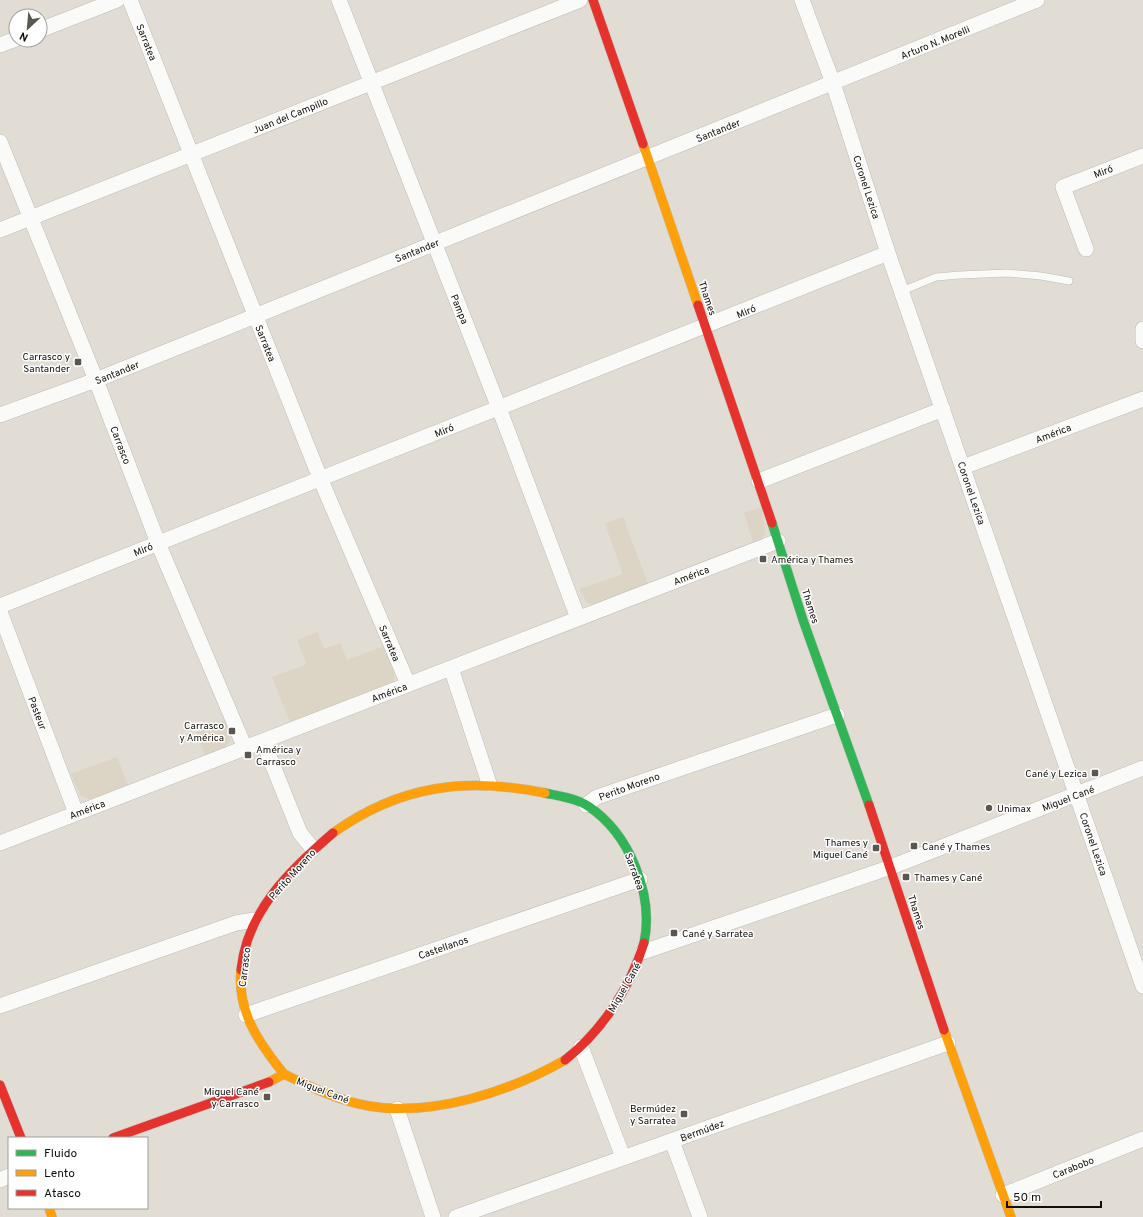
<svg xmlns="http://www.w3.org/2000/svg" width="1143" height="1217" font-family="Overpass,sans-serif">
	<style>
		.built { fill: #dcd4c4 }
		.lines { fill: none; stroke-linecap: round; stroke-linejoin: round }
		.lane-casing { stroke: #bfbbb4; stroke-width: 8 }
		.street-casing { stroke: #bfbbb4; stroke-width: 16 }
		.fast-casing { stroke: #bfbbb4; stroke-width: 10 }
		.slow-casing { stroke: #bfbbb4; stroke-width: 10 }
		.jam-casing { stroke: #bfbbb4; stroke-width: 10 }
		.lane { stroke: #fafaf9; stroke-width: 7 }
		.street { stroke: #fafaf9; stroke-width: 15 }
		.fast { stroke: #30b455; stroke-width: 9 }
		.slow { stroke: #ff9f0a; stroke-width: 9 }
		.jam { stroke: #e5322d; stroke-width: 9 }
		.poi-dot { fill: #5a5650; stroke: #fff; stroke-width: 1.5 }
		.labels { text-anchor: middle; stroke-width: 3; stroke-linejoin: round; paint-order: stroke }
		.street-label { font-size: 10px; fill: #110e09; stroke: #fff }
		.poi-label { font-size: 10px; fill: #110e09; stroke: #fff; text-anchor: end }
	</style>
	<rect width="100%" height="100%" fill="#e1ddd5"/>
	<path class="built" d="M 761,507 L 766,535 L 753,542 L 744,513 Z
		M 623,517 L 648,584 L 593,604 L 587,603 L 580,589 L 623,574 L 605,524 Z
		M 317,632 L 324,649 L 340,643 L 347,660 L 384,646 L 394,671 L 394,681 L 391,685 L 291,724 L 272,677 L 307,664 L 297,640 Z
		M 225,720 L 230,733 L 230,741 L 223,749 L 205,756 L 196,732 Z
		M 117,757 L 128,785 L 91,800 L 81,796 L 71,774 Z"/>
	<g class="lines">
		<g class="lane-casing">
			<path id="lane" d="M 902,291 L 936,277 L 960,275 L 1007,273 L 1041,276 L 1069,281"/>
		</g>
		<g class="street-casing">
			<path id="street" d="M 130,0 L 320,478 L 408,684
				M 339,0 L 499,408 L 578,618
				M 802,0 L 833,83 L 888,253 L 1143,986
				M 40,30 L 117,0
				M 0,45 L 16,39
				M 0,142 L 96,380 L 158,543 L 245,748
				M 0,230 L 580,0
				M 1086,249 L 1063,187 L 1143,156
				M 1143,329 L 1143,341
				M 0,415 L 96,380 L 255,316 L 1037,0
				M 963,467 L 1143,399
				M 759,481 L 943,409
				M 0,606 L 888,253
				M 0,612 L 76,813
				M 451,668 L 489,783
				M 263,741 L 300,833 L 313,849
				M 586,805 L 597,797 L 837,715
				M 0,843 L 778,541
				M 643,952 L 891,867 L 1143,768
				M 0,1006 L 236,923 L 254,920
				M 246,1015 L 640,879
				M 581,1047 L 623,1157
				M 397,1109 L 433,1217
				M 672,1141 L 700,1217
				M 0,1180 L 9,1176
				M 1003,1195 L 1143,1139
				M 456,1217 L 948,1043"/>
		</g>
		<g class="fast-casing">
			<path id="fast" d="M 772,523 L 803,620 L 869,805
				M 545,793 C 559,796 576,798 588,806 C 630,834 654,895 644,943"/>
		</g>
		<g class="slow-casing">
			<path id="slow" d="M 643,144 L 698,305
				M 333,833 C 400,785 466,777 545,793
				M 241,970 C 237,1012 259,1043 284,1074
				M 944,1030 L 1011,1217
				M 269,1082 L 284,1074 C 311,1087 339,1101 369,1106 C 433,1117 511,1091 565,1060
				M 49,1208 L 52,1217"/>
		</g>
		<g class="jam-casing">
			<path id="jam" d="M 593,0 L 643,144
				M 698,305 L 772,523
				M 869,805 L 944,1030
				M 241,970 C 247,911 290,870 333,833
				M 565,1060 C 602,1031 630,988 644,943
				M 0,1085 L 21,1138
				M 113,1138 L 269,1082"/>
		</g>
		<use href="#lane" class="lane"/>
		<use href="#street" class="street"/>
		<use href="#fast" class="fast"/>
		<use href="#slow" class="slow"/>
		<use href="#jam" class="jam"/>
	</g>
	<g class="poi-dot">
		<rect x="74" y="358" width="8" height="8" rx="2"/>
		<rect x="759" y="555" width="8" height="8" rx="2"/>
		<rect x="228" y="727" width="8" height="8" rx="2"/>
		<rect x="244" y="751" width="8" height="8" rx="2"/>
		<rect x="1091" y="769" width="8" height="8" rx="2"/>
		<circle cx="989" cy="808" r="4"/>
		<rect x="910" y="842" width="8" height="8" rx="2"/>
		<rect x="872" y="844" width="8" height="8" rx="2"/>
		<rect x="902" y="873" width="8" height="8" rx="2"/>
		<rect x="670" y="929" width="8" height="8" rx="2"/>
		<rect x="263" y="1093" width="8" height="8" rx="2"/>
		<rect x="680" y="1110" width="8" height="8" rx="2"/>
	</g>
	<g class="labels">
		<g class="street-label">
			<text transform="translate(147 42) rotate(68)" y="4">Sarratea</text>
			<text transform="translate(935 42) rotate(-22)" y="4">Arturo N. Morelli</text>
			<text transform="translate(290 115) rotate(-22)" y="4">Juan del Campillo</text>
			<text transform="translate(718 130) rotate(-22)" y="4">Santander</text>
			<text transform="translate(1103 171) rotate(-21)" y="4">Miró</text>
			<text transform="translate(867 187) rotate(72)" y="4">Coronel Lezica</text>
			<text transform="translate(417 250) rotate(-22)" y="4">Santander</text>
			<text transform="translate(708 298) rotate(71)" y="4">Thames</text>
			<text transform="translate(460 309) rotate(68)" y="4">Pampa</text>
			<text transform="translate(746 311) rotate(-22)" y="4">Miró</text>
			<text transform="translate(266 343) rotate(68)" y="4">Sarratea</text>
			<text transform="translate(117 372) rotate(-22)" y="4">Santander</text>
			<text transform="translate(444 430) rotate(-22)" y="4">Miró</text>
			<text transform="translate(1053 433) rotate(-21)" y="4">América</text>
			<text transform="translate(121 445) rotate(69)" y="4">Carrasco</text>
			<text transform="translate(972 493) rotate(71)" y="4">Coronel Lezica</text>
			<text transform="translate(143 549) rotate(-22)" y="4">Miró</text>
			<text transform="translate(691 575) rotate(-21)" y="4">América</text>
			<text transform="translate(811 606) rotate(72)" y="4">Thames</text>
			<text transform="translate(390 643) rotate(67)" y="4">Sarratea</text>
			<text transform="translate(389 692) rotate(-21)" y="4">América</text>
			<text transform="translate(38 713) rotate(69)" y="4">Pasteur</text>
			<text transform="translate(629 786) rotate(-20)" y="4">Perito Moreno</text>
			<text transform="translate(1068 798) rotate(-21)" y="4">Miguel Cané</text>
			<text transform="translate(87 809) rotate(-21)" y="4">América</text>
			<text transform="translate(1094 844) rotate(71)" y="4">Coronel Lezica</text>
			<text transform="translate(635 871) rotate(70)" y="4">Sarratea</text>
			<text transform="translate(292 874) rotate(-48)" y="4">Perito Moreno</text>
			<text transform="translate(917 912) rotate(72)" y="4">Thames</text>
			<text transform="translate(443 947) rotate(-19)" y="4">Castellanos</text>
			<text transform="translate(244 967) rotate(-83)" y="4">Carrasco</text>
			<text transform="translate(624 987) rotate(-60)" y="4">Miguel Cané</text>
			<text transform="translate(323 1090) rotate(21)" y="4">Miguel Cané</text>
			<text transform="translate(702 1130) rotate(-20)" y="4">Bermúdez</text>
			<text transform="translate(1073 1167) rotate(-22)" y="4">Carabobo</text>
		</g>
		<g class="poi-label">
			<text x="70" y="360">Carrasco y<tspan x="70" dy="12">Santander</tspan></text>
			<text x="771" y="563" text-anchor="start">América y Thames</text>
			<text x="224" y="729">Carrasco<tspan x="224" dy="12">y América</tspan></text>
			<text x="256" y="753" text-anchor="start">América y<tspan x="256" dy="12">Carrasco</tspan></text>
			<text x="1087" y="777">Cané y Lezica</text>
			<text x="997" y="812" text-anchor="start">Unimax</text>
			<text x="868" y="846">Thames y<tspan x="868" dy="12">Miguel Cané</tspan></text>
			<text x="922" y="850" text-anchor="start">Cané y Thames</text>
			<text x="914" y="881" text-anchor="start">Thames y Cané</text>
			<text x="682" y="937" text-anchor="start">Cané y Sarratea</text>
			<text x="259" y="1095">Miguel Cané<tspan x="259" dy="12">y Carrasco</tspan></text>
			<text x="676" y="1112">Bermúdez<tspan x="676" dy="12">y Sarratea</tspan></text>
		</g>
	</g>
	<rect x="8" y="1137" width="140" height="72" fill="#ffffff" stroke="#a09f9d"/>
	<rect x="16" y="1150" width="20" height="6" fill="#30b455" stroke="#a09f9d"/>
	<text x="44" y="1157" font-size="12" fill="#110e09">Fluido</text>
	<rect x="16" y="1170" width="20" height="6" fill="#ff9f0a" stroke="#a09f9d"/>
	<text x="44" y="1177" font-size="12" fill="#110e09">Lento</text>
	<rect x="16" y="1190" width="20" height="6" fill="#e5322d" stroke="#a09f9d"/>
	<text x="44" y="1197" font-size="12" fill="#110e09">Atasco</text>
	<g transform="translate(28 28) rotate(206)"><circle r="19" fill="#ffffff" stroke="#a09f9d"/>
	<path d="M0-3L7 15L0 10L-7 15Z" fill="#5a5650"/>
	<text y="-6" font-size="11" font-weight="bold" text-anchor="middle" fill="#110e09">N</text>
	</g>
	<path d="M1007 1201v6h94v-6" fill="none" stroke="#110e09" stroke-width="2"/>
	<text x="1013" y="1201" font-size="12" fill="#110e09" stroke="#ffffff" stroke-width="3" paint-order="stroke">50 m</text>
</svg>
